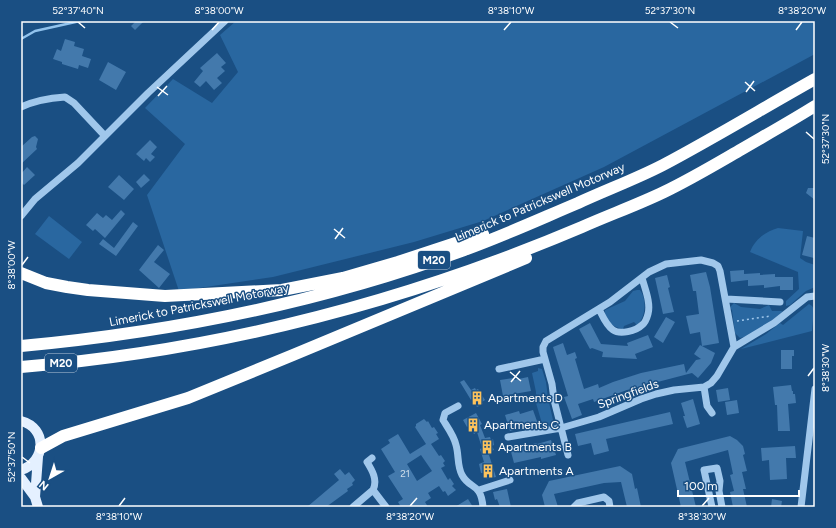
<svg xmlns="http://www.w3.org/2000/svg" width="836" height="528" font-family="Figtree,sans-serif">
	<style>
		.green { fill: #2967a0 }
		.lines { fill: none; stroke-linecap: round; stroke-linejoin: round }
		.stream { stroke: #92c3ed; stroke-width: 2.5 }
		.building { fill: #4379ac; fill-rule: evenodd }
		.path { stroke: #a0c7eb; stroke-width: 1.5; stroke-dasharray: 2 3; stroke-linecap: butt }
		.minor { stroke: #a0c7eb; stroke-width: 7 }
		.major { stroke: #e4f0ff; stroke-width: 10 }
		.highway { stroke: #fff; stroke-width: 12 }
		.ticks { fill: none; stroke: #fff; stroke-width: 1.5 }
		.labels { text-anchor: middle; stroke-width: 3; stroke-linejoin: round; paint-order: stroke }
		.number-label { font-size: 10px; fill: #d0deea }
		.shield { fill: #1a4f83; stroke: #bacada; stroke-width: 1 }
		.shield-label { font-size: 11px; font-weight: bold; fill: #fff }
		.street-label { font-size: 12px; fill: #fff; stroke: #1a4f83 }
		.poi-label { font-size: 12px; fill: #fff; stroke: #1a4f83; text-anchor: start }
		.neatline { fill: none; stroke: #fff; stroke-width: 1.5 }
		.ticks-label { font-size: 10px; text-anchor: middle; fill: #fff }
	</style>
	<rect width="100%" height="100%" fill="#1a4f83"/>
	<path class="green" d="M 236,21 L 815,21 L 815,54 L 604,167 L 483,221 L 414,242 L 273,277 L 179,291 L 147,195 L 185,144 L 145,108 L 173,79 L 212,103 L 238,72 L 220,35 Z
		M 49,216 L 82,242 L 69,259 L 35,234 Z
		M 778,228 L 803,231 L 800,258 L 806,262 L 815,265 L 815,287 L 806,291 L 790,305 L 786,306 L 786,301 L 799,289 L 798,272 L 750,252 C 755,239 765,232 778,228 Z
		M 637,290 L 640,290 C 647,299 646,317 637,325 L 634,322 L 624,326 L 623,329 C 613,327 604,321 605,310 L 625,301 L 633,291 Z
		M 734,303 L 741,307 L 760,309 L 769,305 L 772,311 L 781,311 L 783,312 C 772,320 753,336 740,338 L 735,333 L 732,310 L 730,308 L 731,306 Z
		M 809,304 L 812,306 L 814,309 L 812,331 L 741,349 L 766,334 L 780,323 L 783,325 Z
		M 538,368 L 542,369 L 546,382 L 548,398 L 553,420 L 553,423 L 550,426 L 543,427 L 536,403 L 536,392 L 532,373 L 538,371 Z"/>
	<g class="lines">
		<path class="stream" d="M 21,39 L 35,31 L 80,21"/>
	</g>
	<path class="building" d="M 136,21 L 144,21 L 135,30 L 131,26 Z
		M 65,39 L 75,42 L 74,46 L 84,49 L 82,56 L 91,59 L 88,68 L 79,65 L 78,69 L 62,64 L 62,62 L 53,59 L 57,49 L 61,51 Z
		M 217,53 L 226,63 L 221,67 L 225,71 L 217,78 L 222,83 L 214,90 L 206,81 L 200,87 L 194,82 L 203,71 L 200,68 Z
		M 108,62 L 126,72 L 116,90 L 99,80 Z
		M 35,136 L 38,139 L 36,147 L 37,149 L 21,164 L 21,147 L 32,137 Z
		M 150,140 L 157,147 L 151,154 L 155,157 L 150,162 L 146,158 L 144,161 L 136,154 Z
		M 27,167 L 35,175 L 24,185 L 21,182 L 21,174 Z
		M 144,174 L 150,180 L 141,188 L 136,182 Z
		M 119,175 L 134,189 L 124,200 L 108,187 Z
		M 808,188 L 815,188 L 815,200 L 806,193 Z
		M 121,210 L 125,214 L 105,238 L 95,229 L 93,231 L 86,225 L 97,213 L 103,218 L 106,215 L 112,220 Z
		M 133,222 L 138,226 L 116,256 L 99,244 L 103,239 L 114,248 Z
		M 807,236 L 815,238 L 814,258 L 802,255 Z
		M 158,245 L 164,250 L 154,262 L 170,274 L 159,288 L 139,270 Z
		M 744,270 L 744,274 L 760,273 L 760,275 L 775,274 L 775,277 L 793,277 L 793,290 L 780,290 L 780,286 L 764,288 L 764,285 L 748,286 L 748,280 L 731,282 L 730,271 Z
		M 706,272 L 710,287 L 719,343 L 702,346 L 700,332 L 690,334 L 686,316 L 699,314 L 696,291 L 693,291 L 690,275 Z
		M 667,275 L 670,287 L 668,288 L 674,312 L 663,314 L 655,278 Z
		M 666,317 L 675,322 L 663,343 L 654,337 Z
		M 590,323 L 601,344 L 628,346 L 627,343 L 648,335 L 653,347 L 635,354 L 637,359 L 602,357 L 603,352 L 592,348 L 590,349 L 579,329 Z
		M 563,343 L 567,355 L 575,352 L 577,358 L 575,359 L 584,389 L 598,384 L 599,388 L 613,382 L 641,373 L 684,364 L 686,373 L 696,360 L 701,359 L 694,354 L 700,345 L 715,353 L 711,363 L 698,378 L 692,373 L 627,390 L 594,402 L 593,399 L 578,404 L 582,415 L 572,419 L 564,397 L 568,396 L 553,347 Z
		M 781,350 L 794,350 L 794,356 L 792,356 L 792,369 L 781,369 Z
		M 528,377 L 531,391 L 503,396 L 500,380 L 514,378 L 514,380 Z
		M 464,380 L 471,390 L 475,388 L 476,390 L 478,389 L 485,400 L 482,402 L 483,404 L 477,407 L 472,399 L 471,400 L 460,382 Z
		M 791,385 L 792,391 L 793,391 L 793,394 L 795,394 L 796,403 L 788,404 L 790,431 L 778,431 L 777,405 L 775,405 L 773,387 Z
		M 728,388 L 730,400 L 718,402 L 716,390 Z
		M 693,399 L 700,424 L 687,428 L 683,416 L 685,416 L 681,403 Z
		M 737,400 L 739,413 L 727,415 L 725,402 Z
		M 533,410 L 538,424 L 510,431 L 505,415 L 519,411 L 520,414 Z
		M 670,412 L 673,424 L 606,439 L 609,451 L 594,455 L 591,443 L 578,446 L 575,434 Z
		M 476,413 L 482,424 L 480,425 L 485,438 L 490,437 L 491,440 L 493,439 L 494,445 L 492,446 L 494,450 L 491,451 L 492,454 L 489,455 L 496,477 L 486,479 L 483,473 L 481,473 L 479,464 L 484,462 L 480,449 L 482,448 L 477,432 L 474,434 L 469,426 L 467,427 L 463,420 Z
		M 424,419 L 427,422 L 428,421 L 432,428 L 434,427 L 438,433 L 436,434 L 439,439 L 431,444 L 439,456 L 441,455 L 445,461 L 443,463 L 445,466 L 441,468 L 448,480 L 450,478 L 454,484 L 452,486 L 456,490 L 448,496 L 445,491 L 443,492 L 439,486 L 428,493 L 431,498 L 425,502 L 428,507 L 401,507 L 398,502 L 403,499 L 388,476 L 395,472 L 381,449 L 390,443 L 388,440 L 398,434 L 410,454 L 426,444 L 415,427 L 416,426 L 416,424 ZM 421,455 L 432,471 L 417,481 L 407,464 Z
		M 730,436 L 737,440 L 743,446 L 745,454 L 743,455 L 747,471 L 742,472 L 746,489 L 743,489 L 747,507 L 733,507 L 730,492 L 734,491 L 730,475 L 733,474 L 728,450 L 685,462 L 696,507 L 681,507 L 671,463 L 678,449 Z
		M 551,440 L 556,455 L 541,459 L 541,457 L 514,463 L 510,448 L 524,444 L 524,447 L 536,443 L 537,444 Z
		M 795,446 L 796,458 L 786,458 L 787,479 L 770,480 L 769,460 L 762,461 L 761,448 Z
		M 620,466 L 632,474 L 635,489 L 637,488 L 641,507 L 627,507 L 621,482 L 604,483 L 554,494 L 558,507 L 545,507 L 542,495 L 549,481 Z
		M 340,469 L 345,475 L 349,472 L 355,480 L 352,483 L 353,485 L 347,489 L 348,491 L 326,507 L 307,507 L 339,480 L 334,474 Z
		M 507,489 L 511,507 L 500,507 L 497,499 L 495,500 L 493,492 Z
		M 468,499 L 473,507 L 455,507 Z
		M 772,499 L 782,501 L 781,507 L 771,507 Z"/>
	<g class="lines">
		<path class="path" d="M 737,321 L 771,316"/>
		<path class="minor" d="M 21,107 C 34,101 50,98 65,97 L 74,103 L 105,136
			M 21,216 L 35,199 L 78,163 L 148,93 L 225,21
			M 726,299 L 780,302
			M 599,309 C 603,317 606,325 613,330 C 620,335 636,331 642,325 C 645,323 647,318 648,314 C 651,303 645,289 642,278
			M 499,369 L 545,359
			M 704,387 L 707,406 L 712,413
			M 458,406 L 445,413 L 443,420 C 448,428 454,436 456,445 C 459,455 457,466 462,475 C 470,490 481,482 483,507
			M 508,437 L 561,428 L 599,417 L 641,399 L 656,394 L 674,390 L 704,387 L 711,383 L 717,376 L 734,347 L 774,323 L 807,297 L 815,296
			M 568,455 L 554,400 L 552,384 L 543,352 L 543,347 L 546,341 L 610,302 L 649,272 L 666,264 L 701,260 L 713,263 L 718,266 L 720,271 L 734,347
			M 372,458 L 367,462 C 372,470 378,480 373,490 L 386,507
			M 479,490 L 510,480
			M 353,507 L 373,490
			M 574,507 L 578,503 L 604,497 L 609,501 L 610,507
			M 712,507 L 704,470 L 717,468 L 720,481 L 719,491 L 722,507
			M 801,507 L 815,389"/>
		<path class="major" d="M 21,421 C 48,428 46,462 21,470
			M 21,478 L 35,497 L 38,507
			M 35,497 L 38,457"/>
		<path class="highway" d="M 21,273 L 46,283 L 67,287 L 88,290 L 165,296 L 282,290 L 343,278 L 398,262 L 483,234
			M 21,346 C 172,332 322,302 464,250 C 503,236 540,219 578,203 C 606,190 636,179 663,165 C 714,138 765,107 815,79
			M 21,367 C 215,351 403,303 582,227 C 609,215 637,205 664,192 C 691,179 716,164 742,149 C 766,135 791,121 815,106
			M 41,448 L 63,436 L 188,398 L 293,355 L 526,258"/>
	</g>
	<path class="ticks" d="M 78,22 L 85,28M 670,22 L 678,28M 212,30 L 219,22M 504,30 L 511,22M 796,30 L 802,22M 745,82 L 755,91M 157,87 L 168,95M 746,92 L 754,81M 158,96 L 167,86M 806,132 L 814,139M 334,229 L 345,238M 335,239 L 343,228M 22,265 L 28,257M 510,372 L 521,381M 808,376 L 814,368M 511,382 L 520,371M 22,457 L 30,463M 119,506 L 125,498M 410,506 L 417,498M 702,506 L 709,498"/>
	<defs>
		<g id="building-bare" transform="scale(1.08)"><path d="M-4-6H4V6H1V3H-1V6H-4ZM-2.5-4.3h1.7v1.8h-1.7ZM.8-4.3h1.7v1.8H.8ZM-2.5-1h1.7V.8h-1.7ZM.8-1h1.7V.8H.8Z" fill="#fdc35c" stroke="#1a4f83" stroke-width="2.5" paint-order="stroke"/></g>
	</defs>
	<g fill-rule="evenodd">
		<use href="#building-bare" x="477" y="398"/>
		<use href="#building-bare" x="473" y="425"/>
		<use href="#building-bare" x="487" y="447"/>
		<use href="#building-bare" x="488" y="471"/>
	</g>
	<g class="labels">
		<g class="number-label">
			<text x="405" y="477">21</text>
		</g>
		<g class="shield">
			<rect x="418" y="251" width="32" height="18" rx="3"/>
			<rect x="45" y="354" width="32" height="18" rx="3"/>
		</g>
		<g class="shield-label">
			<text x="434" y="264">M20</text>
			<text x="61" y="367">M20</text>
		</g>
		<g class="street-label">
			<text transform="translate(540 202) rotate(-23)" y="4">Limerick to Patrickswell Motorway</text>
			<text transform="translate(199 305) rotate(-11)" y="4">Limerick to Patrickswell Motorway</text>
			<text transform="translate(628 394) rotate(-20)" y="4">Springfields</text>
		</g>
		<g class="poi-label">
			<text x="488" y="402">Apartments D</text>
			<text x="484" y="429">Apartments C</text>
			<text x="498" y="451">Apartments B</text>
			<text x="499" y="475">Apartments A</text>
		</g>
	</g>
	<rect width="836" height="528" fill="none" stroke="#1a4f83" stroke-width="44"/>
	<g transform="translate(50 478) rotate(219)" stroke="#1a4f83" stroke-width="3" paint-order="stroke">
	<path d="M0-3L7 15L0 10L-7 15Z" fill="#ffffff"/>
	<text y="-6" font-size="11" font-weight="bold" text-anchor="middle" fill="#ffffff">N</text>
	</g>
	<path d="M678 490v6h121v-6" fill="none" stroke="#ffffff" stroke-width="2"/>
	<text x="684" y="490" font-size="12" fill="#ffffff" stroke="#1a4f83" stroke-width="3" paint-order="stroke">100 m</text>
	<rect x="22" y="22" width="792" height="484" class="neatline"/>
	<g class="ticks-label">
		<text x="78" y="14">52°37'40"N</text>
		<text x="219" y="14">8°38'00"W</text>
		<text x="511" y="14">8°38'10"W</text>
		<text x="670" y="14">52°37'30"N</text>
		<text x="802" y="14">8°38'20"W</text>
		<text transform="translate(825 139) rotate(-90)" y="4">52°37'30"N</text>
		<text transform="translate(11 265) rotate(-90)" y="4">8°38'00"W</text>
		<text transform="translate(825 368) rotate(-90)" y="4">8°38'30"W</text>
		<text transform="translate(11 457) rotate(-90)" y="4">52°37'50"N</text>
		<text x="119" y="520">8°38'10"W</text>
		<text x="410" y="520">8°38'20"W</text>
		<text x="702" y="520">8°38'30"W</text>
	</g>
</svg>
